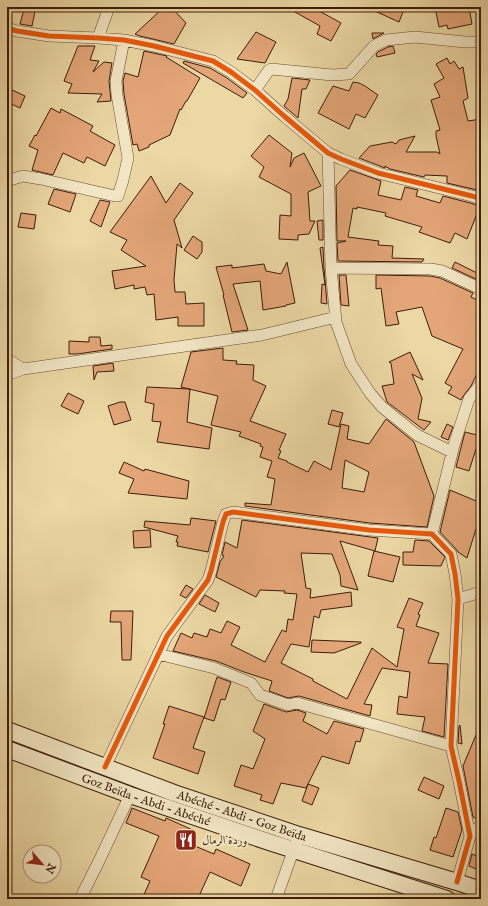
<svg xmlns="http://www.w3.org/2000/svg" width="488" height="906" font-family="'IM FELL English',Amiri,serif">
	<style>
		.building { fill: #e4a678; stroke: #3c1c0b; fill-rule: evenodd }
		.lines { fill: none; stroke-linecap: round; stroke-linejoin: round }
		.street-casing { stroke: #684b32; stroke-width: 12 }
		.secondary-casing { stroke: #3c1c0b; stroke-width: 18 }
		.street { stroke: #f3e6c4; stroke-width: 11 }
		.secondary { stroke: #f3e6c4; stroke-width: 16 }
		.cycleway-casing { stroke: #f3e6c4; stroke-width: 8 }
		.cycleway { stroke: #e8590c; stroke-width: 5 }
		.labels { text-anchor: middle; stroke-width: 3.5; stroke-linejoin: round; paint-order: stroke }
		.street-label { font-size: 12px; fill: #3c1c0b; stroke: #f3e6c4 }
		.poi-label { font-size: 12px; fill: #3c1c0b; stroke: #f3e6c4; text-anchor: start }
	</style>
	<rect width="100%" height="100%" fill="#ecd8a5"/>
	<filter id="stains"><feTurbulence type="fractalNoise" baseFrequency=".005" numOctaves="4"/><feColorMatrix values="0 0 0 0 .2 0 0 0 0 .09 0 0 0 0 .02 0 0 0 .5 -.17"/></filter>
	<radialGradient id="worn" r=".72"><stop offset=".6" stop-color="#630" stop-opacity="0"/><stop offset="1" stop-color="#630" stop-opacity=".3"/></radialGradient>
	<path class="building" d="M 164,7 L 171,7 L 186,23 L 174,44 L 140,36 L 135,34 Z
		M 286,7 L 312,7 L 341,23 L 331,41 L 317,34 L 320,26 Z
		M 366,7 L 405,7 L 399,22 Z
		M 435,7 L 469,7 L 472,24 L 448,29 L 447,25 L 439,27 Z
		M 24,9 L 35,11 L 32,26 L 20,24 Z
		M 256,32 L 276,42 L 265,63 L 237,59 Z
		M 372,33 L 384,33 L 373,39 Z
		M 78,46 L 95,46 L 90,60 L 99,61 L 93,72 L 104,62 L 112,63 L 109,81 L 111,101 L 97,102 L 102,94 L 68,93 L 72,84 L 64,81 Z
		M 393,46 L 395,53 L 377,57 L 376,54 L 378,52 L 388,47 Z
		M 144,51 L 167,56 L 166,57 L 200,78 L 187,101 L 186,101 L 181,110 L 180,109 L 170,135 L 149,145 L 149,147 L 139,151 L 137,144 L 133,145 L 124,94 L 123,81 L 125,73 L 138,77 Z
		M 447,58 L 450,64 L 454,61 L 459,69 L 463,67 L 468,98 L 463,101 L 468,121 L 481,119 L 481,183 L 477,190 L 447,183 L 447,176 L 425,175 L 424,177 L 390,169 L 385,166 L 385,168 L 380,166 L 359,158 L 370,146 L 392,142 L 396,144 L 399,140 L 415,136 L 406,152 L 437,152 L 440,154 L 436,136 L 436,131 L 440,130 L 431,100 L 440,97 L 434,84 L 444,78 L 436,64 Z
		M 184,61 L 210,68 L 227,78 L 247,93 L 243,98 L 183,63 Z
		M 292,78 L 310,80 L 306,89 L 302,89 L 298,118 L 284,106 L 288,99 Z
		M 353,82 L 359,83 L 365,86 L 378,95 L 365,118 L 356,114 L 349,129 L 318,113 L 333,86 L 349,91 Z
		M 10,89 L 25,96 L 20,108 L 7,102 L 7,96 Z
		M 51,108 L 60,113 L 61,109 L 93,126 L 90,131 L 115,145 L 105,166 L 87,157 L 84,163 L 63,153 L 53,175 L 32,170 L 38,150 L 29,146 L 35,135 L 36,136 Z
		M 269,135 L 292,153 L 290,167 L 294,158 L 304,153 L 321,186 L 308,192 L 310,221 L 315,221 L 309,234 L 298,235 L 298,240 L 279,239 L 280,215 L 291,216 L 291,194 L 259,177 L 264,167 L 251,156 Z
		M 350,170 L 381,181 L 378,195 L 401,200 L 405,187 L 418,190 L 416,196 L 440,203 L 443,196 L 470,203 L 480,206 L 467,239 L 455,233 L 450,243 L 419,232 L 422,227 L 385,216 L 386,213 L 357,207 L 357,209 L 353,208 L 348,237 L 379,241 L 378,245 L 393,246 L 392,258 L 424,259 L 422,262 L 338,261 L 337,243 L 346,241 L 337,241 L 336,186 Z
		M 151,176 L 166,203 L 180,183 L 193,193 L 174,220 L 182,248 L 177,244 L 174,280 L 175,292 L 185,292 L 186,304 L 204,303 L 204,326 L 178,326 L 178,317 L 156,320 L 154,294 L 147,295 L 145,287 L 134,289 L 134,285 L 115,289 L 112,271 L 146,266 L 121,250 L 127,240 L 110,232 Z
		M 54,189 L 76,194 L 70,212 L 48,204 Z
		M 100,200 L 110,202 L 101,227 L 90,221 Z
		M 21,213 L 36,215 L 34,229 L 18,227 Z
		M 323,220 L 323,240 L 319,240 L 317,221 Z
		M 193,236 L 202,242 L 202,252 L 197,259 L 184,250 Z
		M 323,247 L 324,268 L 327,304 L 321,303 L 322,284 L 325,285 L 320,248 Z
		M 287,262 L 295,303 L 286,305 L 286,306 L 263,310 L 260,281 L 233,284 L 248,330 L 232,332 L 223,295 L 224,295 L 216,267 L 232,265 L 232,268 L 264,264 L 266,271 L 281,274 Z
		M 455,262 L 481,275 L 481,278 L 480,281 L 452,268 Z
		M 339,275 L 346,275 L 349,306 L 341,305 Z
		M 376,275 L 430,276 L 440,278 L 473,293 L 471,297 L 481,302 L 481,366 L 471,386 L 464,395 L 461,400 L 448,393 L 452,387 L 445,383 L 463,349 L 432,336 L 422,307 L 396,312 L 399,324 L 386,326 L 381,288 L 376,289 Z
		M 89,337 L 100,337 L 101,346 L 112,345 L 112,349 L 77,354 L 69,354 L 69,341 L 89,342 Z
		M 223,348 L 223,360 L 237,361 L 236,364 L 254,365 L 253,380 L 266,386 L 250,421 L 286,434 L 279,450 L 281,451 L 278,458 L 287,461 L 287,462 L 308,472 L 314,461 L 331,470 L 341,424 L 349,426 L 347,439 L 369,444 L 386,419 L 414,442 L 434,496 L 427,527 L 370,523 L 245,506 L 245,503 L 271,505 L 275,479 L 267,477 L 272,461 L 260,457 L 263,447 L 260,446 L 261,444 L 239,436 L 241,432 L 211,425 L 218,396 L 181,387 L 191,352 ZM 345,460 L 369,472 L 364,492 L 342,488 Z
		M 410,352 L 423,380 L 412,374 L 422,398 L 418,419 L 431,422 L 424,430 L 387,402 L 382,386 L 394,384 L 391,363 L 389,362 Z
		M 113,363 L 114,371 L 97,372 L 94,380 L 93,366 Z
		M 147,387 L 190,389 L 187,422 L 212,428 L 209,449 L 157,442 L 161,422 L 152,421 L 154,404 L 145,402 Z
		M 68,393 L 84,401 L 78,414 L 61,406 Z
		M 120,402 L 125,402 L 131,420 L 114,425 L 108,406 Z
		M 332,410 L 343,413 L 339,427 L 328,424 Z
		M 447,424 L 453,427 L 448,440 L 441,437 Z
		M 465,432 L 481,436 L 481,450 L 476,449 L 469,471 L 456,467 Z
		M 124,462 L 144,471 L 145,469 L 189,481 L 187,499 L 128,493 L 134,479 L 119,473 Z
		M 450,490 L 481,503 L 481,532 L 476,529 L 467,558 L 458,552 L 456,549 L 440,532 Z
		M 191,518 L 216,521 L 208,552 L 177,546 L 178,542 L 176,542 L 178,536 L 144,527 L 145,521 L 190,525 Z
		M 242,520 L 378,538 L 375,551 L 340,541 L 358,590 L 341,586 L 340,575 L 332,554 L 301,553 L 306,588 L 311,589 L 310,598 L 351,592 L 352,606 L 321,610 L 319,618 L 314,616 L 309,647 L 291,644 L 281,663 L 313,679 L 313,681 L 347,699 L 372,648 L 397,667 L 404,629 L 397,627 L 409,598 L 423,603 L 418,614 L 420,615 L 416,626 L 439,633 L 428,663 L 448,664 L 444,737 L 422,731 L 425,717 L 397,714 L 399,696 L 407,698 L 410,672 L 382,668 L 364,704 L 372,705 L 370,716 L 299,696 L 288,698 L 269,691 L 272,681 L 244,672 L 216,661 L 173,651 L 181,633 L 192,638 L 194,633 L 207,637 L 210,629 L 221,633 L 227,621 L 240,627 L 231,645 L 265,662 L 282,630 L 286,632 L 288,619 L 293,620 L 297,594 L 284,593 L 285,591 L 260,590 L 256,597 L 216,577 L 220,562 L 224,556 L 222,555 L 225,542 L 237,548 Z
		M 150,530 L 151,547 L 134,548 L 133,531 Z
		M 415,540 L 429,541 L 445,557 L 441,566 L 403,565 L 403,552 L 413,552 Z
		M 374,551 L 400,557 L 393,582 L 368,576 Z
		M 186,585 L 193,589 L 186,598 L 180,595 Z
		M 205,595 L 219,603 L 215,612 L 199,604 Z
		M 111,611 L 133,611 L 131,660 L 122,660 L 121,622 L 110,622 Z
		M 312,640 L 361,642 L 361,643 L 334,653 L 311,652 Z
		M 217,677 L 231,682 L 225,700 L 221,699 L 214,721 L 204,718 Z
		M 264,704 L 286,712 L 297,710 L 306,713 L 303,721 L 327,734 L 334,721 L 364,729 L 360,742 L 356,741 L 349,764 L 322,756 L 308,784 L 319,788 L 312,805 L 302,801 L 308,784 L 306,788 L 281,783 L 273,804 L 260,800 L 262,795 L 234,786 L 241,765 L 253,769 L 265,739 L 253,731 Z
		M 169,706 L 204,717 L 193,748 L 205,752 L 198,774 L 153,758 L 165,724 L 163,724 Z
		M 481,723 L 481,818 L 477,819 L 473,817 L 463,766 Z
		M 460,725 L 462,744 L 458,743 L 459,726 Z
		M 424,777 L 444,786 L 439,799 L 418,790 Z
		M 132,808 L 165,821 L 166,818 L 195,831 L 190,844 L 214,854 L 216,849 L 250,864 L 241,886 L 210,872 L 199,896 L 195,895 L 193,899 L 142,899 L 150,881 L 141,877 L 159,836 L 126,823 Z
		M 446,808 L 458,812 L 462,830 L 453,857 L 430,850 L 434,837 L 436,838 Z
		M 472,854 L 481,858 L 481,871 L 469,866 Z"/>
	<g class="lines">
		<g class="street-casing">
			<path id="street" d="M 7,28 L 17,31 L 49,36 L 98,38 L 124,40 L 154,46 L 213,61 L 231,72 L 255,90 L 284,116 L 328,153 L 341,159 L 378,173 L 472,196 L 481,199
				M 98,38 L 109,7
				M 255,90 L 269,70 L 271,69 L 332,75 L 349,74 L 374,46 L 386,40 L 415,37 L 465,42 L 481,42
				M 328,153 L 331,268 L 336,322 L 351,364 L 370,393 L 382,407 L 417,435 L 452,452
				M 7,181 L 10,180 L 23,176 L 41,179 L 115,196 L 118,196 L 123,180 L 128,158 L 117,95 L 116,81 L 124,40
				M 331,268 L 431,269 L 442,271 L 481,289
				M 7,359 L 23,369
				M 7,375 L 23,369 L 262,335 L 336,317
				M 432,534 L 454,445 L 469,399 L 481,384
				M 458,599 L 481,592
				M 158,654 L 214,668 L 251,683 L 260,695 L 288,705 L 297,703 L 451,746
				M 105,767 L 167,636 L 208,580 L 211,571 L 223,522 L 226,514 L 233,512 L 369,530 L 432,534 L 451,554 L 455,574 L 458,599 L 451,746 L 459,781 L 470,836 L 457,882
				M 470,836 L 481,825
				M 80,899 L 99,861 L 130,795
				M 276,899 L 296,843"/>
		</g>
		<g class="secondary-casing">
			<g id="secondary">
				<path id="s1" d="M 7,730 L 174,793 L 299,835 L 457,882 L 481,890"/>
				<path id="s2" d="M 7,749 L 130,795 L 269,842 L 447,899"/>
			</g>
		</g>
		<use href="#street" class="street"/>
		<use href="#secondary" class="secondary"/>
		<g class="cycleway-casing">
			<path id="cycleway" d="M 7,28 L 17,31 L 49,36 L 98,38 L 124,40 L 154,46 L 213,61 L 231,72 L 255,90 L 284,116 L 328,153 L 341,159 L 378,173 L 472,196 L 481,199
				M 105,767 L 167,636 L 208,580 L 211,571 L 223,522 L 226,514 L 233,512 L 369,530 L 432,534 L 451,554 L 455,574 L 458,599 L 451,746 L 459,781 L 470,836 L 457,882"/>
		</g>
		<use href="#cycleway" class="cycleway"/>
	</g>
	<defs>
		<g id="restaurant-square" transform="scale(1.15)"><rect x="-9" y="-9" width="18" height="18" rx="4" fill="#8f2418" stroke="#f3e6c4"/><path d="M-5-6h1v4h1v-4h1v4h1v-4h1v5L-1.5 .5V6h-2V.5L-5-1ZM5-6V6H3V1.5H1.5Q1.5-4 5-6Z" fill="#fff"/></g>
	</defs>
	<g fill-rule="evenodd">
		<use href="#restaurant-square" x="186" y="840"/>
	</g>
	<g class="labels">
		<g class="street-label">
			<text dy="4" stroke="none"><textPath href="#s2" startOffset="148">Goz Beïda - Abdi - Abéché</textPath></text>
			<text dy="4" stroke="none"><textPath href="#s1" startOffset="250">Abéché - Abdi - Goz Beïda</textPath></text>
		</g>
		<g class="poi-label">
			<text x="202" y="844">وردة الرمال</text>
		</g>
	</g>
	<rect width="488" height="906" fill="none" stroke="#ecd8a5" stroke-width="24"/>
	<rect x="8" y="8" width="472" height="890" fill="none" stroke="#3c1c0b" stroke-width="2"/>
	<rect x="12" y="12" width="464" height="882" fill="none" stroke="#3c1c0b"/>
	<g transform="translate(42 864) rotate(118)"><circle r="19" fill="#f3e6c4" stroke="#aa957a"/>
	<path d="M0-3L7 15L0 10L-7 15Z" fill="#8f2418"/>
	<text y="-6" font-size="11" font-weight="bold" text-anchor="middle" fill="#3c1c0b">N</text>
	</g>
	<rect width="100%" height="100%" filter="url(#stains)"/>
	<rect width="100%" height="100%" fill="url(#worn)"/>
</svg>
